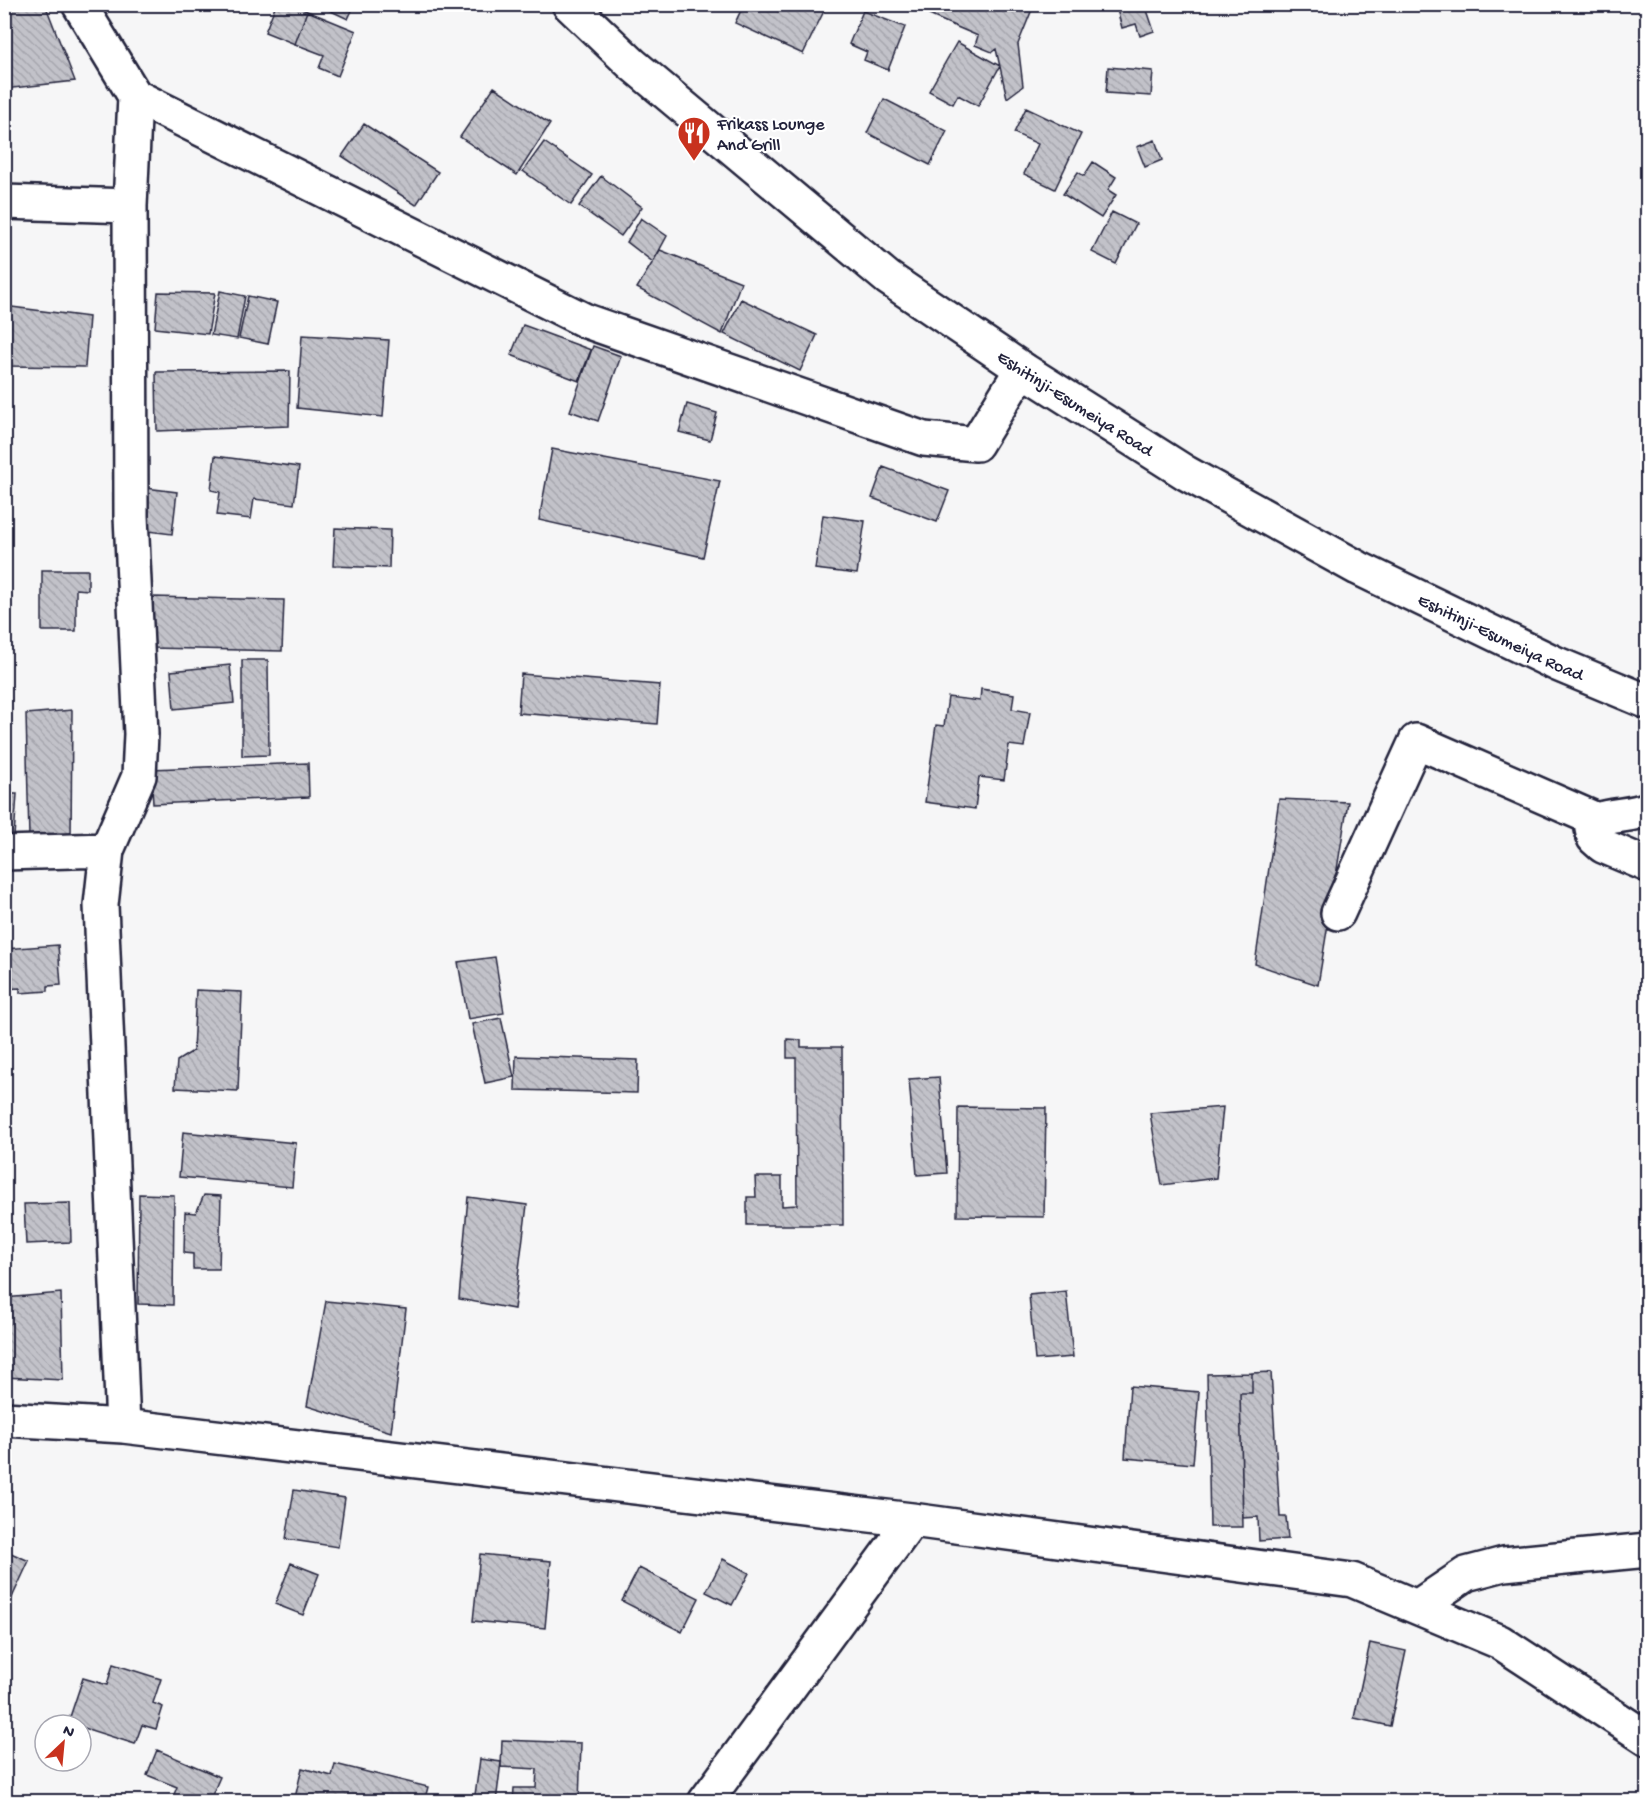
<svg xmlns="http://www.w3.org/2000/svg" width="1652" height="1806" font-family="'Gochi Hand',sans-serif">
	<style>
		.building { fill: url(#building-back-hatch); stroke: #22223b; stroke-width: 1.5 }
		.lines { fill: none; stroke-linecap: round; stroke-linejoin: round }
		.street-casing { stroke: #22223b; stroke-width: 38 }
		.highway-casing { stroke: #22223b; stroke-width: 38 }
		.street { stroke: #fff; stroke-width: 33 }
		.highway { stroke: #fff; stroke-width: 33 }
		.labels { text-anchor: middle; stroke-width: 4.5; stroke-linejoin: round; paint-order: stroke }
		.poi-label { font-size: 18px; fill: #22223b; stroke: #fff; text-anchor: start }
		.street-label { font-size: 18px; fill: #22223b; stroke: #fff }
	</style>
	<defs>
		<pattern id="building-back-hatch" width="6" height="6" patternUnits="userSpaceOnUse" patternTransform="scale(1.5)"><rect width="6" height="6" fill="#c2c2c9"/><path d="M-1 5l2 2M0 0l6 6M5-1l2 2" fill="none" stroke="#a6a6ae"/></pattern>
	</defs>
	<rect width="100%" height="100%" fill="#f6f6f7"/>
	<filter id="ink" filterUnits="userSpaceOnUse"><feTurbulence type="fractalNoise" baseFrequency=".0167" numOctaves="2"/><feDisplacementMap in="SourceGraphic" scale="12" xChannelSelector="R" yChannelSelector="G"/><feConvolveMatrix kernelMatrix="1 2 1 2 8 2 1 2 1" color-interpolation-filters="sRGB"/></filter>
	<g filter="url(#ink)">
		<path class="building" d="M 4,4 L 45,4 L 75,81 L 4,89 Z
			M 276,4 L 290,4 L 307,11 L 295,44 L 265,32 Z
			M 316,4 L 355,4 L 348,19 Z
			M 744,4 L 821,4 L 824,11 L 803,54 L 735,23 Z
			M 934,4 L 1031,4 L 1033,7 L 1018,44 L 1023,86 L 1007,98 L 996,49 L 992,52 L 975,45 L 978,36 L 929,15 Z
			M 1121,4 L 1145,4 L 1154,31 L 1140,36 L 1136,24 L 1122,28 L 1116,6 Z
			M 307,11 L 356,31 L 338,76 L 319,68 L 324,55 L 295,44 Z
			M 863,11 L 905,27 L 888,70 L 864,60 L 867,52 L 849,44 Z
			M 957,42 L 1000,66 L 978,106 L 958,95 L 953,104 L 929,91 Z
			M 1108,67 L 1153,71 L 1151,96 L 1106,93 Z
			M 494,87 L 550,124 L 517,175 L 460,137 Z
			M 884,99 L 947,131 L 930,165 L 867,133 Z
			M 1026,108 L 1081,134 L 1055,189 L 1024,174 L 1038,144 L 1014,133 Z
			M 364,124 L 438,172 L 416,205 L 342,156 Z
			M 1155,140 L 1162,160 L 1145,167 L 1137,147 Z
			M 544,142 L 592,175 L 571,205 L 523,171 Z
			M 1093,162 L 1116,177 L 1108,190 L 1116,195 L 1101,218 L 1063,194 L 1078,172 L 1084,176 Z
			M 601,176 L 642,207 L 621,236 L 579,206 Z
			M 1112,212 L 1136,224 L 1116,264 L 1092,252 Z
			M 641,218 L 667,236 L 653,262 L 627,242 Z
			M 660,250 L 741,282 L 722,334 L 637,288 Z
			M 220,291 L 245,296 L 237,339 L 211,335 Z
			M 158,292 L 215,293 L 208,334 L 155,328 Z
			M 248,296 L 277,302 L 268,344 L 239,338 Z
			M 741,299 L 817,335 L 800,371 L 724,334 Z
			M 4,306 L 89,317 L 85,367 L 4,366 Z
			M 523,325 L 591,350 L 579,381 L 511,355 Z
			M 302,335 L 389,340 L 383,417 L 297,408 Z
			M 593,346 L 621,356 L 598,421 L 570,411 Z
			M 290,371 L 289,426 L 157,431 L 156,372 Z
			M 687,404 L 717,413 L 710,440 L 679,432 Z
			M 552,449 L 720,481 L 703,557 L 539,520 Z
			M 215,456 L 299,467 L 294,504 L 254,499 L 251,519 L 217,515 L 220,492 L 211,490 Z
			M 883,467 L 949,491 L 937,522 L 872,498 Z
			M 146,488 L 177,492 L 172,534 L 140,530 Z
			M 823,515 L 865,521 L 857,574 L 815,569 Z
			M 335,528 L 390,530 L 389,568 L 333,566 Z
			M 42,570 L 88,570 L 88,590 L 76,589 L 76,631 L 42,631 Z
			M 153,597 L 284,600 L 282,651 L 152,648 Z
			M 242,660 L 268,660 L 269,755 L 242,756 Z
			M 230,665 L 234,703 L 174,709 L 171,671 Z
			M 521,674 L 660,685 L 657,724 L 518,713 Z
			M 981,689 L 1014,694 L 1012,709 L 1030,712 L 1024,747 L 1009,745 L 1004,780 L 979,777 L 975,809 L 925,802 L 936,725 L 944,726 L 948,697 L 980,701 Z
			M 72,710 L 71,839 L 29,837 L 26,714 Z
			M 308,763 L 309,797 L 153,804 L 151,769 Z
			M 4,794 L 17,794 L 14,836 L 4,836 Z
			M 1279,799 L 1348,802 L 1318,985 L 1255,964 Z
			M 58,945 L 61,985 L 48,986 L 48,991 L 20,993 L 20,988 L 4,989 L 4,949 Z
			M 495,957 L 504,1013 L 468,1019 L 458,962 Z
			M 196,990 L 242,992 L 238,1091 L 175,1088 L 177,1061 L 193,1051 Z
			M 501,1018 L 514,1077 L 485,1083 L 472,1024 Z
			M 787,1039 L 801,1040 L 801,1047 L 842,1047 L 843,1225 L 747,1225 L 747,1197 L 756,1197 L 755,1177 L 782,1177 L 782,1206 L 797,1205 L 796,1058 L 787,1058 Z
			M 516,1056 L 638,1060 L 637,1093 L 515,1090 Z
			M 939,1077 L 947,1173 L 917,1175 L 909,1079 Z
			M 958,1107 L 1046,1108 L 1044,1217 L 957,1216 Z
			M 1223,1107 L 1216,1178 L 1162,1185 L 1150,1113 Z
			M 183,1132 L 296,1143 L 292,1187 L 179,1177 Z
			M 139,1194 L 174,1195 L 173,1305 L 138,1304 Z
			M 204,1195 L 221,1196 L 219,1269 L 193,1269 L 193,1254 L 184,1253 L 185,1212 L 196,1213 Z
			M 468,1197 L 527,1205 L 514,1309 L 459,1299 Z
			M 70,1203 L 71,1242 L 26,1244 L 24,1204 Z
			M 1066,1291 L 1073,1357 L 1035,1360 L 1029,1295 Z
			M 61,1293 L 63,1380 L 4,1377 L 4,1298 Z
			M 326,1301 L 406,1309 L 391,1432 L 307,1406 Z
			M 1271,1372 L 1280,1517 L 1286,1517 L 1288,1539 L 1259,1541 L 1258,1517 L 1243,1518 L 1240,1393 L 1252,1393 L 1252,1373 Z
			M 1252,1373 L 1252,1393 L 1240,1393 L 1243,1527 L 1210,1527 L 1207,1374 Z
			M 1130,1386 L 1199,1392 L 1193,1464 L 1125,1458 Z
			M 294,1490 L 345,1498 L 338,1547 L 286,1539 Z
			M 4,1550 L 29,1561 L 9,1604 L 4,1602 Z
			M 480,1554 L 551,1561 L 545,1628 L 473,1621 Z
			M 723,1559 L 749,1573 L 732,1605 L 706,1592 Z
			M 291,1563 L 319,1574 L 303,1615 L 275,1604 Z
			M 639,1568 L 699,1598 L 682,1632 L 622,1601 Z
			M 1370,1643 L 1406,1651 L 1390,1726 L 1354,1718 Z
			M 113,1664 L 161,1679 L 153,1703 L 163,1707 L 156,1729 L 142,1725 L 135,1744 L 81,1727 L 81,1725 L 68,1723 L 83,1678 L 107,1685 Z
			M 502,1740 L 581,1743 L 579,1802 L 513,1802 L 514,1788 L 536,1788 L 537,1769 L 501,1767 Z
			M 157,1750 L 220,1777 L 209,1802 L 171,1802 L 177,1787 L 147,1775 Z
			M 480,1759 L 501,1762 L 496,1802 L 474,1802 Z
			M 335,1764 L 428,1787 L 424,1802 L 294,1802 L 302,1768 L 332,1776 Z"/>
		<g class="lines">
			<g class="street-casing">
				<path id="street" d="M 79,4 L 135,96 L 586,321 L 924,439 L 976,444 L 1022,369
					M 4,202 L 130,206
					M 1648,809 C 1632,816 1614,814 1597,820 L 1592,829 L 1594,838 L 1603,846 L 1648,865
					M 4,853 L 107,850
					M 1338,913 L 1416,741 L 1597,820
					M 4,1419 L 123,1426 L 912,1520 L 1352,1580 L 1500,1642 L 1648,1739
					M 123,1426 L 101,905 L 107,850 L 139,776 L 141,734 L 131,516 L 130,206 L 135,96
					M 1417,1607 L 1466,1574 L 1504,1564 L 1648,1550
					M 705,1802 L 912,1520"/>
			</g>
			<g class="highway-casing">
				<g id="highway">
					<path id="s1" d="M 569,4 L 632,64 L 888,278 L 1022,369 L 1186,473 L 1358,568 L 1557,664 L 1648,702"/>
				</g>
			</g>
			<use href="#street" class="street"/>
			<use href="#highway" class="highway"/>
		</g>
	</g>
	<defs>
		<g id="restaurant-pin" transform="scale(1.725)"><path d="M0 17L-7.5 6A9.5 9.5 0 1 1 7.5 6Z" fill="#c8321e" stroke="#fff"/><path d="M-5-6h1v4h1v-4h1v4h1v-4h1v5L-1.5 .5V6h-2V.5L-5-1ZM5-6V6H3V1.5H1.5Q1.5-4 5-6Z" fill="#fff"/></g>
	</defs>
	<g fill-rule="evenodd">
		<use href="#restaurant-pin" x="694" y="133"/>
	</g>
	<g class="labels">
		<g class="poi-label">
			<text x="717" y="129">Frikass Lounge<tspan x="717" dy="21">And Grill</tspan></text>
		</g>
		<g class="street-label">
			<text dy="6" stroke="none"><textPath href="#s1" startOffset="646">Eshitinji-Esumeiya Road</textPath></text>
			<text dy="6" stroke="none"><textPath href="#s1" startOffset="1132">Eshitinji-Esumeiya Road</textPath></text>
		</g>
	</g>
	<rect width="1652" height="1806" fill="none" stroke="#fff" stroke-width="24"/>
	<rect x="12" y="12" width="1628" height="1782" fill="none" stroke="#22223b" stroke-width="2" filter="url(#ink)"/>
	<g transform="translate(63 1743) rotate(26)"><circle r="28" fill="#ffffff" stroke="#a7a7b1" stroke-width="1.5"/>
	<path d="M0-4.5L10 22L0 15L-10 22Z" fill="#c8321e"/>
	<text y="-9" font-size="16" font-weight="bold" text-anchor="middle" fill="#22223b">N</text>
	</g>
</svg>
